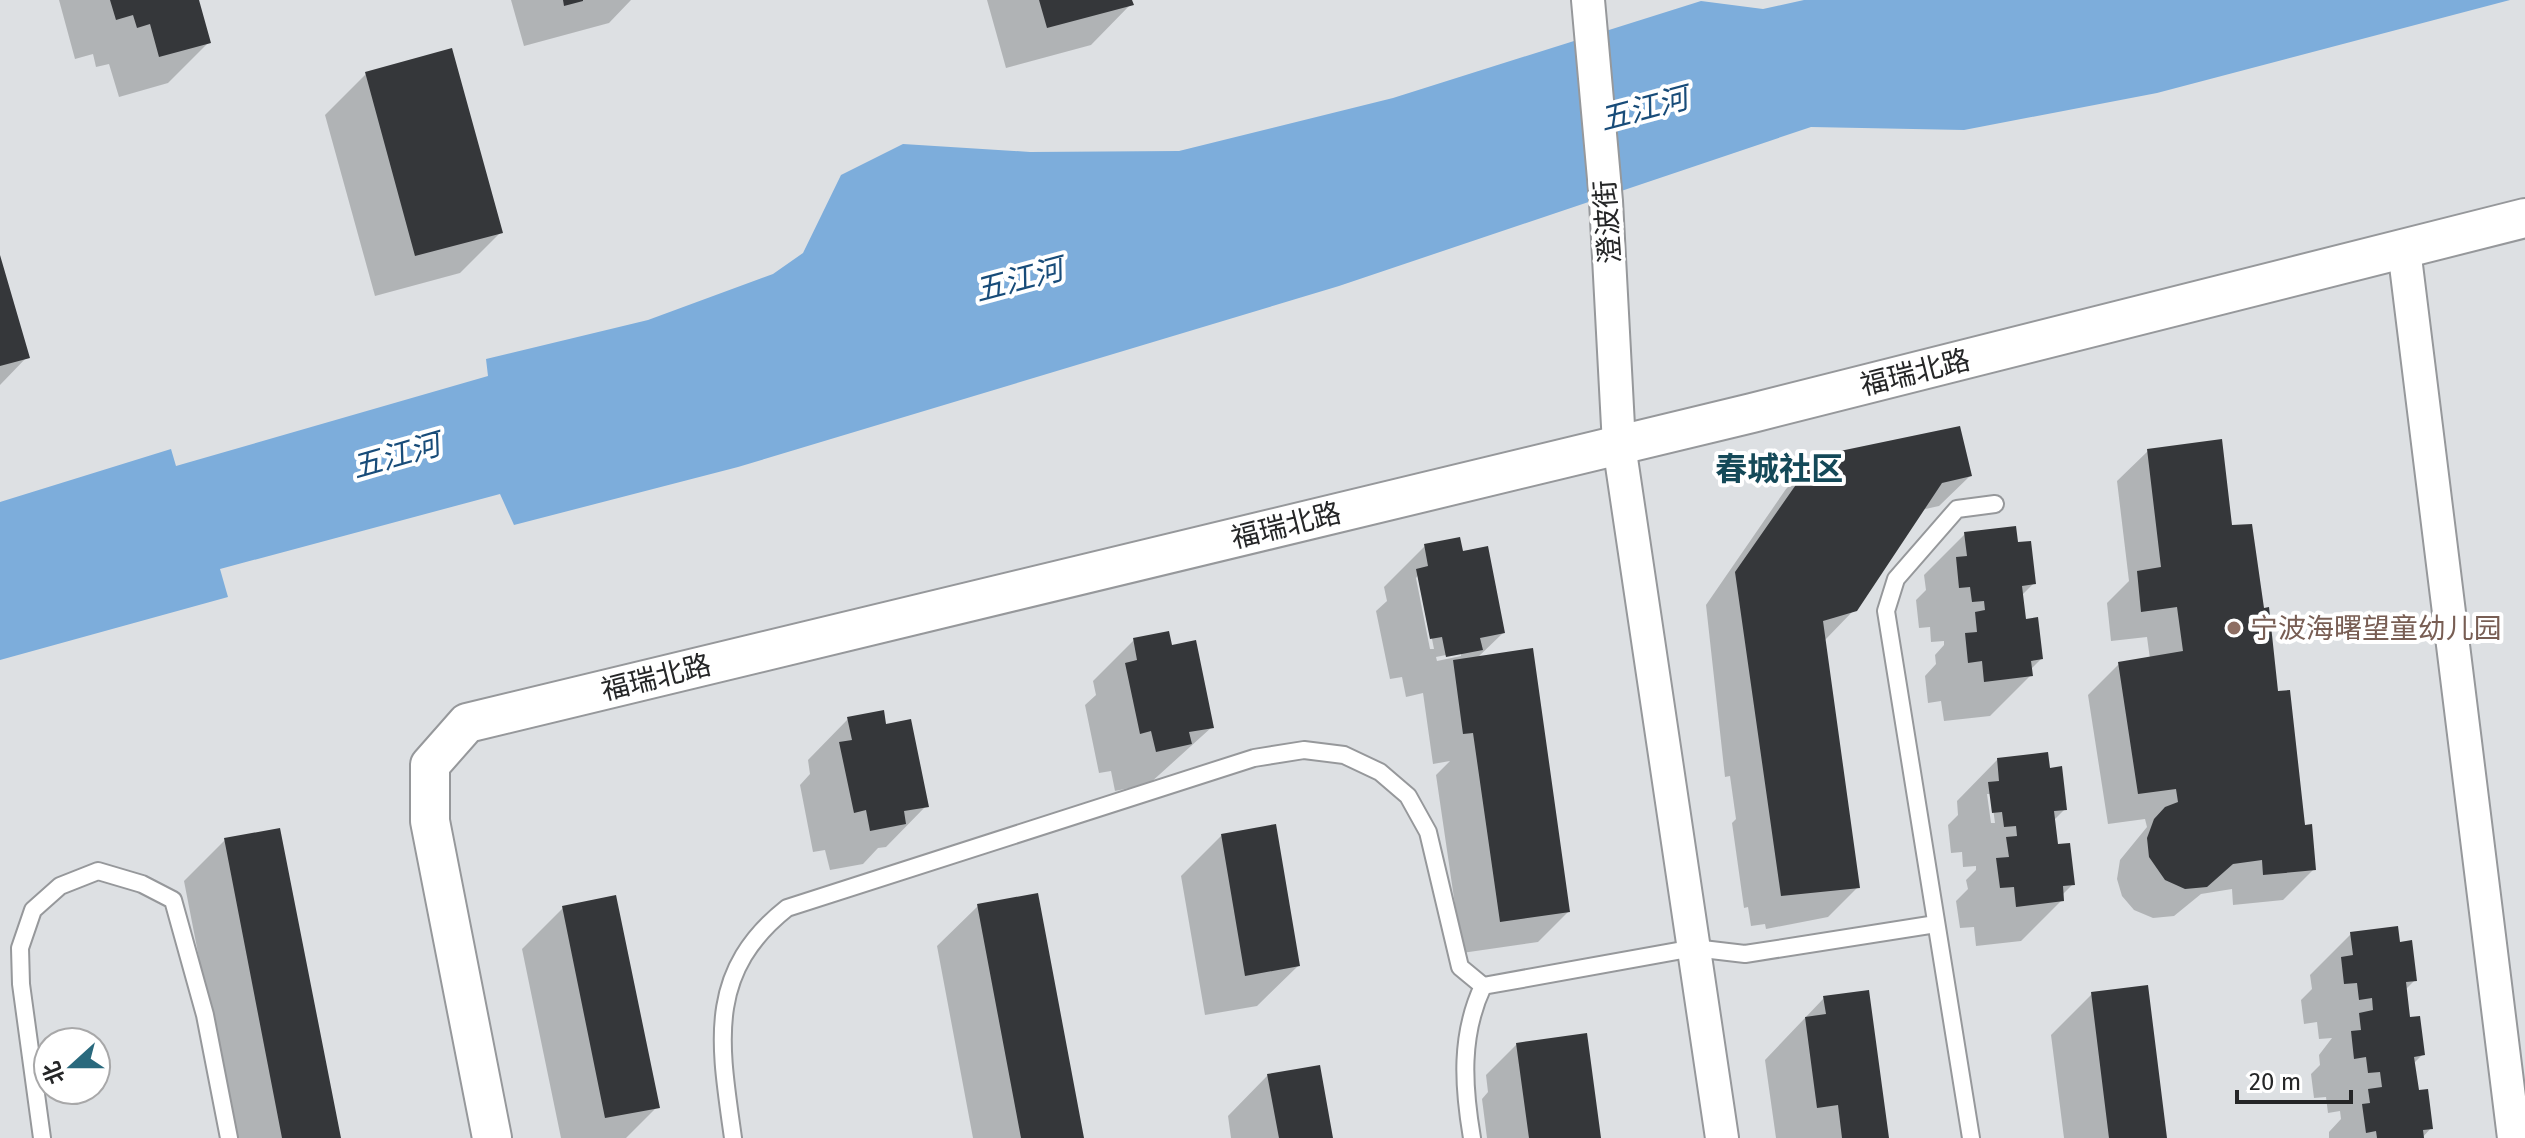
<svg xmlns="http://www.w3.org/2000/svg" width="2525" height="1138" font-family="'Fira Sans','Noto Sans SC',sans-serif">
	<style>
		.water { fill: #7daddb }
		.shadow { fill: #0003; fill-rule: evenodd }
		.building { fill: #35373a }
		.lines { fill: none; stroke-linecap: round; stroke-linejoin: round }
		.service-casing { stroke: #96989b; stroke-width: 20 }
		.minor-casing { stroke: #96989b; stroke-width: 36 }
		.tertiary-casing { stroke: #96989b; stroke-width: 42 }
		.service { stroke: #fff; stroke-width: 16 }
		.minor { stroke: #fff; stroke-width: 32 }
		.tertiary { stroke: #fff; stroke-width: 38 }
		.education-dot { fill: #8d6e63; stroke: #fff; stroke-width: 3 }
		.labels { text-anchor: middle; stroke-width: 8; stroke-linejoin: round; paint-order: stroke }
		.street-label { font-size: 28px; fill: #252627; stroke: #fff }
		.education-label { font-size: 28px; fill: #785e54; stroke: #fff; text-anchor: start }
		.water-label { font-size: 30px; font-style: italic; fill: #184c79; stroke: #fff }
		.quarter-label { font-size: 32px; font-weight: bold; fill: #144958; stroke: #fff }
	</style>
	<rect width="100%" height="100%" fill="#dde0e3"/>
	<path class="water" d="M 1804,0 L 2510,0 L 2157,93 L 1964,130 L 1811,127 L 1339,286 L 738,467 L 514,525 L 500,494 L 220,569 L 228,597 L 0,660 L 0,502 L 171,449 L 176,466 L 488,376 L 486,359 L 648,320 L 773,274 L 803,253 L 841,175 L 903,144 L 1030,152 L 1179,151 L 1393,98 L 1701,1 L 1763,9 Z"/>
	<path class="shadow" d="M 59,0 L 197,0 L 209,42 L 168,83 L 119,97 L 109,64 L 96,67 L 93,54 L 75,59 Z
		M 511,0 L 631,0 L 609,23 L 524,46 Z
		M 987,0 L 1130,0 L 1131,4 L 1091,45 L 1006,68 Z
		M 366,74 L 501,232 L 460,273 L 375,296 L 325,115 Z
		M 0,259 L 27,357 L 0,385 Z
		M 2148,451 L 2230,528 L 2277,694 L 2314,869 L 2283,900 L 2233,905 L 2232,889 L 2201,894 L 2174,916 L 2153,918 L 2134,910 L 2122,896 L 2117,879 L 2120,860 L 2147,827 L 2145,819 L 2108,824 L 2088,695 L 2119,664 L 2150,659 L 2147,637 L 2111,641 L 2107,603 L 2129,581 L 2117,481 Z
		M 1817,458 L 1970,476 L 1939,506 L 1921,510 L 1855,609 L 1824,641 L 1858,887 L 1828,917 L 1766,929 L 1765,924 L 1751,926 L 1748,907 L 1744,908 L 1732,823 L 1736,819 L 1730,776 L 1725,777 L 1706,605 L 1786,489 Z
		M 1965,534 L 2017,544 L 2034,583 L 2021,596 L 2024,621 L 2041,659 L 2030,670 L 2031,675 L 1990,716 L 1944,721 L 1941,701 L 1928,703 L 1925,676 L 1936,664 L 1935,655 L 1944,645 L 1944,641 L 1931,642 L 1930,627 L 1919,628 L 1916,600 L 1926,590 L 1924,575 Z
		M 1425,546 L 1461,553 L 1503,633 L 1477,658 L 1568,912 L 1538,942 L 1462,953 L 1436,775 L 1450,761 L 1433,764 L 1423,693 L 1406,697 L 1402,677 L 1390,679 L 1376,611 L 1387,601 L 1384,587 ZM 1419,574 L 1434,649 L 1430,649 L 1416,578 ZM 1461,652 L 1461,656 L 1437,661 L 1436,657 Z
		M 1134,640 L 1170,648 L 1212,727 L 1149,784 L 1115,791 L 1111,771 L 1099,773 L 1085,705 L 1096,695 L 1093,681 Z
		M 848,719 L 926,806 L 886,847 L 878,848 L 863,864 L 830,870 L 825,850 L 813,852 L 800,785 L 810,774 L 808,760 Z
		M 1997,760 L 2048,770 L 2065,809 L 2053,821 L 2056,846 L 2073,884 L 2062,895 L 2062,900 L 2021,941 L 1976,946 L 1974,927 L 1960,928 L 1956,901 L 1968,889 L 1966,880 L 1976,870 L 1976,866 L 1963,867 L 1962,852 L 1951,853 L 1948,825 L 1958,815 L 1957,801 ZM 1987,794 L 1991,794 L 1995,823 L 1991,823 Z
		M 1222,835 L 1298,966 L 1257,1006 L 1205,1015 L 1181,876 Z
		M 225,840 L 339,1138 L 234,1138 L 184,881 Z
		M 978,906 L 1082,1138 L 973,1138 L 937,946 Z
		M 563,908 L 657,1107 L 626,1138 L 561,1138 L 522,949 Z
		M 2351,934 L 2398,944 L 2415,980 L 2405,990 L 2408,1019 L 2423,1054 L 2413,1064 L 2417,1092 L 2431,1128 L 2422,1138 L 2329,1138 L 2329,1132 L 2341,1119 L 2340,1111 L 2328,1113 L 2326,1097 L 2314,1098 L 2311,1074 L 2320,1065 L 2319,1055 L 2332,1038 L 2319,1039 L 2317,1022 L 2304,1024 L 2301,1000 L 2312,989 L 2310,975 Z
		M 2092,994 L 2165,1138 L 2064,1138 L 2051,1035 Z
		M 1824,998 L 1887,1138 L 1776,1138 L 1765,1060 Z
		M 1517,1044 L 1599,1138 L 1487,1138 L 1482,1099 L 1488,1092 L 1486,1075 Z
		M 1268,1075 L 1331,1138 L 1231,1138 L 1228,1116 Z"/>
	<path class="building" d="M 110,0 L 199,0 L 211,43 L 159,57 L 150,24 L 137,28 L 133,15 L 116,20 Z
		M 563,0 L 583,0 L 583,1 L 564,6 Z
		M 1039,0 L 1132,0 L 1134,5 L 1047,28 Z
		M 452,48 L 503,233 L 415,256 L 365,72 Z
		M 0,255 L 30,358 L 0,366 Z
		M 1960,426 L 1972,476 L 1942,483 L 1857,611 L 1823,621 L 1860,888 L 1781,896 L 1735,572 L 1816,456 Z
		M 2222,439 L 2232,525 L 2252,524 L 2264,608 L 2269,607 L 2278,691 L 2290,690 L 2305,825 L 2312,824 L 2316,870 L 2263,875 L 2262,860 L 2233,864 L 2207,887 L 2185,889 L 2165,880 L 2149,857 L 2147,838 L 2154,819 L 2165,807 L 2178,802 L 2176,789 L 2138,794 L 2118,662 L 2183,651 L 2177,607 L 2141,612 L 2137,571 L 2161,567 L 2147,449 Z
		M 2016,526 L 2018,542 L 2031,541 L 2036,584 L 2022,586 L 2026,619 L 2038,617 L 2043,659 L 2031,661 L 2033,676 L 1984,682 L 1982,661 L 1968,663 L 1965,633 L 1977,632 L 1975,612 L 1985,610 L 1984,601 L 1972,602 L 1970,587 L 1959,588 L 1956,557 L 1967,556 L 1964,532 Z
		M 1460,537 L 1463,551 L 1488,546 L 1505,633 L 1480,638 L 1483,650 L 1446,657 L 1442,637 L 1430,639 L 1416,569 L 1428,566 L 1424,544 Z
		M 1169,631 L 1172,645 L 1196,640 L 1214,728 L 1189,732 L 1192,744 L 1156,752 L 1151,731 L 1140,734 L 1125,663 L 1137,660 L 1133,638 Z
		M 1533,648 L 1570,912 L 1500,922 L 1473,733 L 1463,734 L 1453,660 Z
		M 884,710 L 886,724 L 911,719 L 929,807 L 904,811 L 906,824 L 870,831 L 866,810 L 854,813 L 839,742 L 852,740 L 847,717 Z
		M 2048,752 L 2050,768 L 2062,766 L 2067,810 L 2054,811 L 2058,844 L 2070,843 L 2075,885 L 2063,886 L 2064,901 L 2016,907 L 2014,887 L 2000,888 L 1996,858 L 2009,857 L 2006,837 L 2017,836 L 2016,826 L 2004,827 L 2002,812 L 1992,813 L 1988,782 L 1999,781 L 1997,758 Z
		M 1276,824 L 1300,966 L 1245,976 L 1221,834 Z
		M 280,828 L 341,1138 L 282,1138 L 224,838 Z
		M 1038,893 L 1084,1138 L 1021,1138 L 977,904 Z
		M 616,895 L 660,1108 L 605,1118 L 562,906 Z
		M 2398,926 L 2400,942 L 2412,940 L 2417,981 L 2406,982 L 2410,1017 L 2420,1016 L 2425,1055 L 2414,1057 L 2419,1090 L 2428,1089 L 2433,1129 L 2423,1130 L 2424,1138 L 2377,1138 L 2376,1131 L 2366,1133 L 2362,1104 L 2370,1103 L 2368,1089 L 2382,1087 L 2380,1072 L 2368,1073 L 2366,1057 L 2354,1059 L 2351,1031 L 2361,1030 L 2359,1013 L 2373,1010 L 2372,998 L 2359,1000 L 2357,983 L 2344,984 L 2341,957 L 2353,955 L 2350,932 Z
		M 2148,985 L 2167,1138 L 2109,1138 L 2091,992 Z
		M 1869,990 L 1889,1138 L 1842,1138 L 1838,1105 L 1817,1108 L 1805,1017 L 1826,1014 L 1823,996 Z
		M 1587,1033 L 1601,1138 L 1529,1138 L 1516,1043 Z
		M 1320,1065 L 1333,1138 L 1279,1138 L 1267,1074 Z"/>
	<g class="lines">
		<g class="service-casing">
			<path id="service" d="M 42,1138 L 21,984 L 20,948 L 33,910 L 60,886 L 98,871 L 142,884 L 173,900 L 205,1015 L 229,1138
				M 733,1138 C 720,1045 705,973 787,908 L 1254,758 L 1304,750 L 1344,755 L 1380,772 L 1408,796 L 1428,832 L 1460,967 L 1483,986 L 1694,948 L 1745,954 L 1936,924
				M 1472,1138 C 1463,1085 1460,1035 1483,986
				M 1971,1138 L 1886,611 L 1896,579 L 1957,509 L 1995,504"/>
		</g>
		<g class="minor-casing">
			<path id="minor" d="M 1588,0 L 1606,201 L 1619,445 L 1722,1138
				M 2404,249 L 2514,1138"/>
		</g>
		<g class="tertiary-casing">
			<path id="tertiary" d="M 492,1138 L 430,821 L 430,765 L 467,723 L 1752,413 L 2525,218"/>
		</g>
		<use href="#service" class="service"/>
		<use href="#minor" class="minor"/>
		<use href="#tertiary" class="tertiary"/>
	</g>
	<circle class="education-dot" cx="2234" cy="628" r="8"/>
	<g class="labels">
		<g class="street-label">
			<text transform="translate(1607 222) rotate(-94)" y="10">澄波街</text>
			<text transform="translate(1915 372) rotate(-14)" y="10">福瑞北路</text>
			<text transform="translate(1286 525) rotate(-14)" y="10">福瑞北路</text>
			<text transform="translate(656 677) rotate(-14)" y="10">福瑞北路</text>
		</g>
		<g class="education-label">
			<text x="2250" y="638">宁波海曙望童幼儿园</text>
		</g>
		<g class="water-label">
			<text transform="translate(1644 109) rotate(-15)" y="10">五江河</text>
			<text transform="translate(1019 280) rotate(-15)" y="10">五江河</text>
			<text transform="translate(396 456) rotate(-16)" y="10">五江河</text>
		</g>
		<g class="quarter-label">
			<text x="1779" y="480">春城社区</text>
		</g>
	</g>
	<g transform="translate(72 1066) rotate(249)"><circle r="38" fill="#ffffff" stroke="#a8a8a9" stroke-width="2"/>
	<path d="M0-6L14 30L0 20L-14 30Z" fill="#29697d"/>
	<text y="-12" font-size="22" font-weight="bold" text-anchor="middle" fill="#252627">北</text>
	</g>
	<path d="M2237 1090v12h114v-12" fill="none" stroke="#252627" stroke-width="4"/>
	<text x="2249" y="1090" font-size="24" fill="#252627" stroke="#ffffff" stroke-width="6" paint-order="stroke">20 m</text>
</svg>
